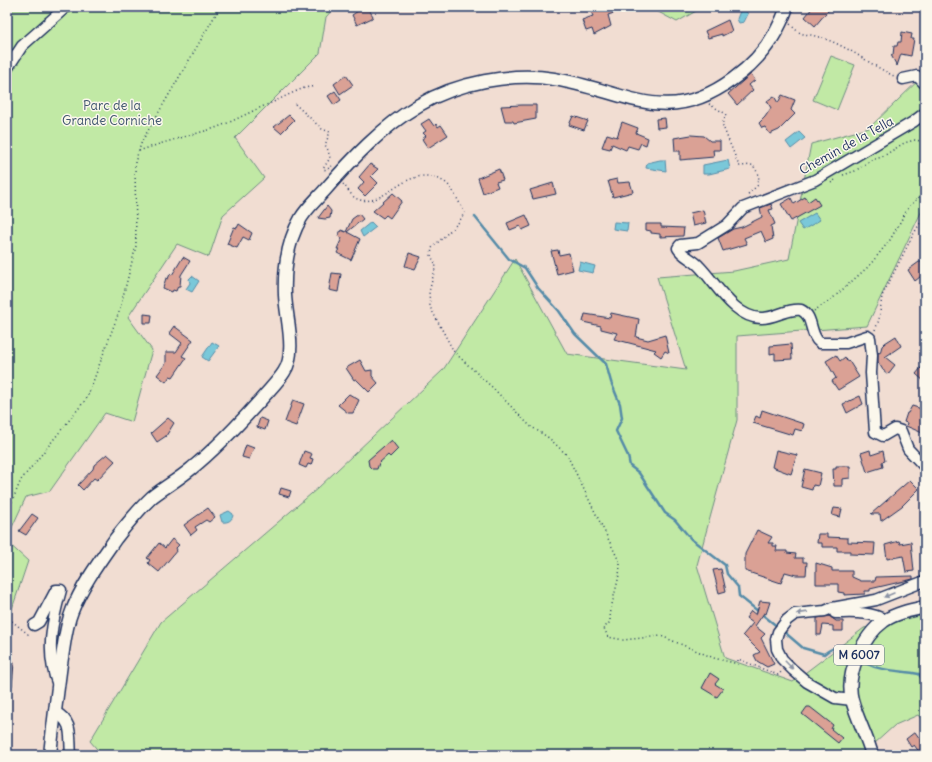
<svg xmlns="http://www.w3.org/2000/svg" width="932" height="762" font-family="Delius,sans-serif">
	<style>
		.green { fill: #c1e9a5; stroke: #6e8c82 }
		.water { fill: #7ac8d9; stroke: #548ba8 }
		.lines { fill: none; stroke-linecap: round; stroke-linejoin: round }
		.stream { stroke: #548ba8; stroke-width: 2.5 }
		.building { fill: #daa195; stroke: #1b2f5e }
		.minor-casing { stroke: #1b2f5e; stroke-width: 13 }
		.major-casing { stroke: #1b2f5e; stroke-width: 15 }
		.path { stroke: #1b2f5e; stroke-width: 1.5; stroke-dasharray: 1 3; stroke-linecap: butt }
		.minor { stroke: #fbf7ec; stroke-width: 10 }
		.major { stroke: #fbf7ec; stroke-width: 12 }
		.oneway { fill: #8b93a5 }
		.labels { text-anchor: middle; stroke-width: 3; stroke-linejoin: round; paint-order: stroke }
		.shield { fill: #fbf7ec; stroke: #5e6b89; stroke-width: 1 }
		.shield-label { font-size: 12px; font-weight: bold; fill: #1b2f5e }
		.park-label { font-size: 13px; fill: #3c546c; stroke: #fbf7ec }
		.street-label { font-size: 13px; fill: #1b2f5e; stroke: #fbf7ec }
	</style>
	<rect width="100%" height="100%" fill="#f1ddd2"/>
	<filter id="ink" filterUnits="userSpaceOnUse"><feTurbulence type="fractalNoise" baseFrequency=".025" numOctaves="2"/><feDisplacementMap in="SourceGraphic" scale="8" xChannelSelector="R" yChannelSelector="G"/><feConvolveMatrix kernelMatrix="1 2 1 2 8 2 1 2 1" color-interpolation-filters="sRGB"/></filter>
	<g filter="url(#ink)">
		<path class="green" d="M 7,7 L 335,7 L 326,17 L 320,53 L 235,138 L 264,178 L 223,215 L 209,257 L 177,244 L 128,317 L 152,350 L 132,422 L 105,413 L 50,491 L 26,497 L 7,538 Z
			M 649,7 L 703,7 L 677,22 Z
			M 831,56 L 855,65 L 837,110 L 813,100 Z
			M 925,74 L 925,204 L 867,326 L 737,336 L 737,420 L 697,565 L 725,658 L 793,682 L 864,628 L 925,615 L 925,723 L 918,715 L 895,725 L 874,744 L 874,755 L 102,755 L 90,741 L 161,622 L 318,488 L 443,370 L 515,259 L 567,354 L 686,370 L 657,277 L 734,271 L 789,259 L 811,144 L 869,128 Z
			M 7,542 L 28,561 L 7,624 Z"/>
		<path class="water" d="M 744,9 L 748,14 L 744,22 L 739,23 L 737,19 L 740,11 Z
			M 799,132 L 805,138 L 791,149 L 786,142 Z
			M 660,160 L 665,160 L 666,171 L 646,168 L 647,163 Z
			M 728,160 L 730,169 L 709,174 L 703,174 L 703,165 Z
			M 815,213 L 820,220 L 803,230 L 798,223 Z
			M 371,222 L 376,227 L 363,237 L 360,231 Z
			M 614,222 L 628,223 L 627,231 L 613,229 Z
			M 580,262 L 595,266 L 593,273 L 578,270 Z
			M 192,276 L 199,281 L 192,292 L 186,289 L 190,283 L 189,279 Z
			M 212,342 L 219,346 L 208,361 L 202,357 Z
			M 229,511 L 233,514 C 233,520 228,523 222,522 L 220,515 Z"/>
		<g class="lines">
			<path class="stream" d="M 475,217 L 509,259 L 525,268 L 538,288 L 559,311 L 575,334 L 606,364 L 611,382 L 620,404 L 622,418 L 616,431 L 628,456 L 630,466 L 639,473 L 665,513 L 675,520 L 691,539 L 725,565 L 727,574 L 738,587 L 739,596 L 778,627
				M 782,630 L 803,648 L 824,654 C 835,645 844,644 855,654
				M 860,659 C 875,672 900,670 919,674 L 925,684"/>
		</g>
		<path class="building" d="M 364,7 L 367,7 L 373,16 L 372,18 L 357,25 L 352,15 Z
			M 606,7 L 612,7 L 614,13 L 608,15 L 611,26 L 594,35 L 592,29 L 586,31 L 582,20 L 593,16 L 591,12 Z
			M 813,7 L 831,7 L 815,26 L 805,17 Z
			M 728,20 L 732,31 L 722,36 L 722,34 L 708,38 L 705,31 Z
			M 902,32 L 912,34 L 911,39 L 914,39 L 911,56 L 901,54 L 897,66 L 891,55 L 893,55 L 894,46 L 897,46 L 898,42 L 901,42 Z
			M 751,74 L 755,80 L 749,85 L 753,90 L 737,105 L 728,94 Z
			M 346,75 L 353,85 L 340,94 L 334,84 Z
			M 335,91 L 341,100 L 334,105 L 328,96 Z
			M 782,95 L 795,100 L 791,110 L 795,114 L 779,130 L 770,134 L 765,127 L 762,128 L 759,123 L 765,117 L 771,108 L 767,101 L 774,96 L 778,103 Z
			M 522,105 L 536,105 L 536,119 L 514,123 L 513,121 L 505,121 L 501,106 Z
			M 289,115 L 294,120 L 281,133 L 274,127 Z
			M 573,116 L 588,121 L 584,130 L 569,125 Z
			M 665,118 L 666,127 L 657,128 L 656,119 Z
			M 429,119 L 434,126 L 436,124 L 438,127 L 441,125 L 448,135 L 428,148 L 422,139 L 426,136 L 423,133 L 426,131 L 421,124 Z
			M 622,122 L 638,128 L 636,133 L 648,138 L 646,145 L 641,143 L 638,149 L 628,146 L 626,150 L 612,144 L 610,149 L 602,147 L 607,134 L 617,137 Z
			M 691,135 L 704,136 L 710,141 L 720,141 L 720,150 L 713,150 L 714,157 L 680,160 L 680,151 L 675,151 L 674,138 Z
			M 370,164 L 378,169 L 371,176 L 378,183 L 365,196 L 358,189 L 364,182 L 359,177 Z
			M 499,169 L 503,180 L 496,182 L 498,187 L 483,193 L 478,178 Z
			M 617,179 L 618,183 L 630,182 L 633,192 L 613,197 L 608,181 Z
			M 553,183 L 556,194 L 533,199 L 530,190 Z
			M 393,193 L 402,201 L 390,218 L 386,215 L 383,218 L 373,211 Z
			M 805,197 L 808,202 L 815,197 L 820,205 L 791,221 L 781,204 L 791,198 L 794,204 Z
			M 771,204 L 773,209 L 769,210 L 775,224 L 771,226 L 773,239 L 766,242 L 761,231 L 744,238 L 747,244 L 723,251 L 718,238 L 733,229 L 742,227 L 762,217 L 760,208 Z
			M 327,206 L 331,211 L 330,218 L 325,219 L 318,218 Z
			M 703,210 L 706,223 L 693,226 L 690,213 Z
			M 359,214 L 363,219 L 347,232 L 360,239 L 351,260 L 337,253 L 339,249 L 337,249 L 342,238 L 338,236 L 341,230 L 346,232 L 352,219 Z
			M 526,215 L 531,226 L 522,230 L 520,226 L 510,230 L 507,223 Z
			M 239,224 L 252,233 L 249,240 L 243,237 L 237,248 L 227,244 L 234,227 L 237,228 Z
			M 646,224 L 661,224 L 661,227 L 684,228 L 683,236 L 660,237 L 660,234 L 651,233 L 651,231 L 646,230 Z
			M 558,250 L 559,255 L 569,253 L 573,270 L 557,274 L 551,251 Z
			M 409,253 L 421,257 L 415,269 L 405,266 Z
			M 183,257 L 190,261 L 181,275 L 180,286 L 178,286 L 176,291 L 173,290 L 172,292 L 163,288 L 166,278 L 168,279 L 170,274 L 172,275 Z
			M 919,262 L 925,262 L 925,273 L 915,281 L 908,270 Z
			M 332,273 L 341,274 L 338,292 L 329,290 Z
			M 611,313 L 639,319 L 636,337 L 648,340 L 665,335 L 669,353 L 665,351 L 661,357 L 654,352 L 656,350 L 614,339 L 617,333 L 601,329 L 601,326 L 583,322 L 585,314 L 610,318 Z
			M 144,314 L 152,315 L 151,323 L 144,323 Z
			M 174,326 L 193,340 L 182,356 L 186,358 L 173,377 L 170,376 L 166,382 L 157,375 L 166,363 L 166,352 L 176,352 L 182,343 L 169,333 Z
			M 896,336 L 901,346 L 885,357 L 895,365 L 888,374 L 883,370 L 878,362 L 878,352 L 880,353 L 882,346 L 885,343 Z
			M 791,344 L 792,359 L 775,360 L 775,353 L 770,354 L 770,346 Z
			M 836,355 L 840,361 L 845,357 L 848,362 L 849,361 L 859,377 L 838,390 L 832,381 L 836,378 L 826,361 Z
			M 360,360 L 366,371 L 372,370 L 372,376 L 378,383 L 369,392 L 356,379 L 354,380 L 346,368 Z
			M 925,363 L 925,382 L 916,374 Z
			M 349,394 L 359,400 L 353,413 L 348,413 L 338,405 Z
			M 860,396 L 863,404 L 847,413 L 843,404 Z
			M 293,400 L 304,404 L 296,426 L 285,422 Z
			M 912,406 L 922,409 L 921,412 L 925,413 L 925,434 L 906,426 L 907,423 L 904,422 L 907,413 L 908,413 Z
			M 762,410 L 804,424 L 802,431 L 795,429 L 793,435 L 753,423 L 756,416 L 760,418 Z
			M 168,418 L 174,423 L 166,436 L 157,442 L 151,433 Z
			M 260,418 L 268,421 L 265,430 L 257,427 Z
			M 391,440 L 398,449 L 390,457 L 388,455 L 379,463 L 377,469 L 372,469 L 369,466 L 368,460 Z
			M 246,445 L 254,448 L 249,459 L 242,457 Z
			M 776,450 L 797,455 L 791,474 L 772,467 Z
			M 870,450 L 871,455 L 883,451 L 885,461 L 882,462 L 883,467 L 867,472 L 861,453 Z
			M 304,451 L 312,454 L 310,458 L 313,459 L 311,465 L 308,464 L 306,468 L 299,465 Z
			M 107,454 L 115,461 L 97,480 L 94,478 L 83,490 L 78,485 L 93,469 L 94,465 Z
			M 836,466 L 850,466 L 850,478 L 842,479 L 842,486 L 834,486 L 833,469 L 836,469 Z
			M 805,469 L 821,473 L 818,486 L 813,485 L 812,490 L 801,487 Z
			M 910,480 L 919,489 L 902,506 L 881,521 L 880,514 L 871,514 Z
			M 281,488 L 291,491 L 289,497 L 279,494 Z
			M 208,508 L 215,517 L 209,522 L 206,520 L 195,527 L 197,530 L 191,535 L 184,525 Z
			M 834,508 L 842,509 L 840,517 L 832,515 Z
			M 32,514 L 38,518 L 26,535 L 19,531 Z
			M 757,530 L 772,537 L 768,543 L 773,543 L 773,546 L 777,546 L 776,551 L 787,551 L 787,553 L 796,554 L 795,558 L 803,558 L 803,562 L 807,562 L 806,575 L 796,575 L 785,572 L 781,583 L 745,571 L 745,554 Z
			M 818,534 L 827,534 L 827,537 L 848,538 L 848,542 L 875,543 L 874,555 L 850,554 L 850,551 L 837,551 L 837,547 L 822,547 L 822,543 L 817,543 Z
			M 172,539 L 179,545 L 176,548 L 177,550 L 159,572 L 148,563 L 150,560 L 147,558 L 159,543 L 165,548 Z
			M 899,541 L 900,544 L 911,542 L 914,571 L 906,572 L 903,556 L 887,559 L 885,545 Z
			M 816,563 L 832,568 L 832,571 L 852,571 L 852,577 L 861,581 L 875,581 L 876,577 L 913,576 L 913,579 L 870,589 L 870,591 L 865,591 L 865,594 L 844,595 L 844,593 L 838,592 L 838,584 L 816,584 Z
			M 721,569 L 726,591 L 719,593 L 713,570 Z
			M 760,601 L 770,602 L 766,614 L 764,613 L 755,626 L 765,634 L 761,638 L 774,664 L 767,667 L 757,661 L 754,655 L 760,652 L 743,635 L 753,623 L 746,618 L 751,611 L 756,615 Z
			M 829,616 L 836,621 L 843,621 L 843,631 L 833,631 L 833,626 L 823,625 L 821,635 L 817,635 L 817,618 Z
			M 7,658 L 14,663 L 12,686 L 7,686 Z
			M 710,673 L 719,679 L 715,684 L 723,689 L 717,697 L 702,688 Z
			M 807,707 L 810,707 L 833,725 L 831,729 L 842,738 L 838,743 L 802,714 Z
			M 915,732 L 925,746 L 925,749 L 920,753 L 914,745 L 911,747 L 906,739 Z"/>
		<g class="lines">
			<g class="minor-casing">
				<path id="minor" d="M 7,69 L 22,46 L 66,7
					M 903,79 L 917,76 L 925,84
					M 925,113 L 913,122 L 815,180 L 743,208 L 727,225 L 698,243 L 680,245 L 678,248 C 682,256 693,259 699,266 C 715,282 735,319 762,318 C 775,318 788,308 801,310 C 814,316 809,335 820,343 L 846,343 L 867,336 L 870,338 L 872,355 L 871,373 L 875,432 L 883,436 L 895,429 L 901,431 L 908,449 L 925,467
					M 835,613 C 852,613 869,611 885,620
					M 34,625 L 39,622 L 56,590 L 61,590 C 52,621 45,653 58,685
					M 852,700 L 835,698 L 807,682 L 793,670 L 782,659 L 777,649 L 776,639 L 778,632 L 787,620 L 795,614 L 825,611 L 832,608 L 876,600 L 925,581
					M 55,712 C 74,722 69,736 71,755"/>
			</g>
			<g class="major-casing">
				<path id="major" d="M 50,755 C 53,725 57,695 61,664 C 64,647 65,628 72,611 C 82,585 100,561 116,538 C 127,524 139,509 152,497 C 165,487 179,479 192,468 C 218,447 242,421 265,395 C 271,388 279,380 284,372 C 297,353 286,317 285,295 C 284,269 288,240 301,218 C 307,208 317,199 325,190 C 352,159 383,126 419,105 C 456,83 512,72 554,79 C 625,90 665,129 733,79 C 758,61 777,36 787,7
					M 872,755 C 867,736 857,719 852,700 C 845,674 863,636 884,621 C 896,613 911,610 925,607"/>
			</g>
			<path class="path" d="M 790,24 C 803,38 803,32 819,37 C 847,45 869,64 894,76
				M 295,104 L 322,129 L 330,132 L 325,145 L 328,150 L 330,158 L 323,169 L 326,170 L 332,166
				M 709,104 L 726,114 L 722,124 L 739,166 L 753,165 L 759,175 L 758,185 L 746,196
				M 139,151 C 163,142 188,136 212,129 C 233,122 251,111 271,103 C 281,99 305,85 314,87
				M 843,175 L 855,171 L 871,160 L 882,157 L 904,143 L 915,140 L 925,142
				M 831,183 L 835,180
				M 343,184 C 347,188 351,195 355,198 C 385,213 407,157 446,183 C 452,187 460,205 465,212 L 459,222 L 432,248 L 431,256 L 436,265 L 429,292 L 430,307 L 454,352 L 493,388 L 530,426 L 549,438 L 567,455 L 620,563 C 620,583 610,601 610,622 L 604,628 L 608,637 L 623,640 L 661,636 L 714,658 L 738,664 L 738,659 L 778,675 L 781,672
				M 814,311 L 833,298 L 869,266 L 890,240 L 908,208 L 925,191
				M 875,330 L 879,320 L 882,296 L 913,235 L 925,215
				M 7,513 L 21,480 L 87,398 L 119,312 L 136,246 L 135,162 L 142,141 L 220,7
				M 7,611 L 8,618 L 28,634 L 29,632"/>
			<use href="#minor" class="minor"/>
			<use href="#major" class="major"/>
		</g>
		<defs><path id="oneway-solid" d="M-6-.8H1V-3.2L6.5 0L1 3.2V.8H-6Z"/></defs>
		<g class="oneway">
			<use href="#oneway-solid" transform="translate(889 595) rotate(157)"/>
			<use href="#oneway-solid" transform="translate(802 613) rotate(172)"/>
			<use href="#oneway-solid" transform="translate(789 665) rotate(46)"/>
		</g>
	</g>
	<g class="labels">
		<rect class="shield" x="834" y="645" width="50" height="20" rx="3"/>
		<g class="shield-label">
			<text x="859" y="659">M 6007</text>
		</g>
		<g class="park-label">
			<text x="112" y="110">Parc de la<tspan x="112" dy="15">Grande Corniche</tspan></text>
		</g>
		<g class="street-label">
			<text transform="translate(846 145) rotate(-29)" y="5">Chemin de la Tella</text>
		</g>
	</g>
	<rect width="932" height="762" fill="none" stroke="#fbf7ec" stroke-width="24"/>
	<rect x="12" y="12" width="908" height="738" fill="none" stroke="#1b2f5e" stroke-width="1.5" filter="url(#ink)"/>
</svg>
